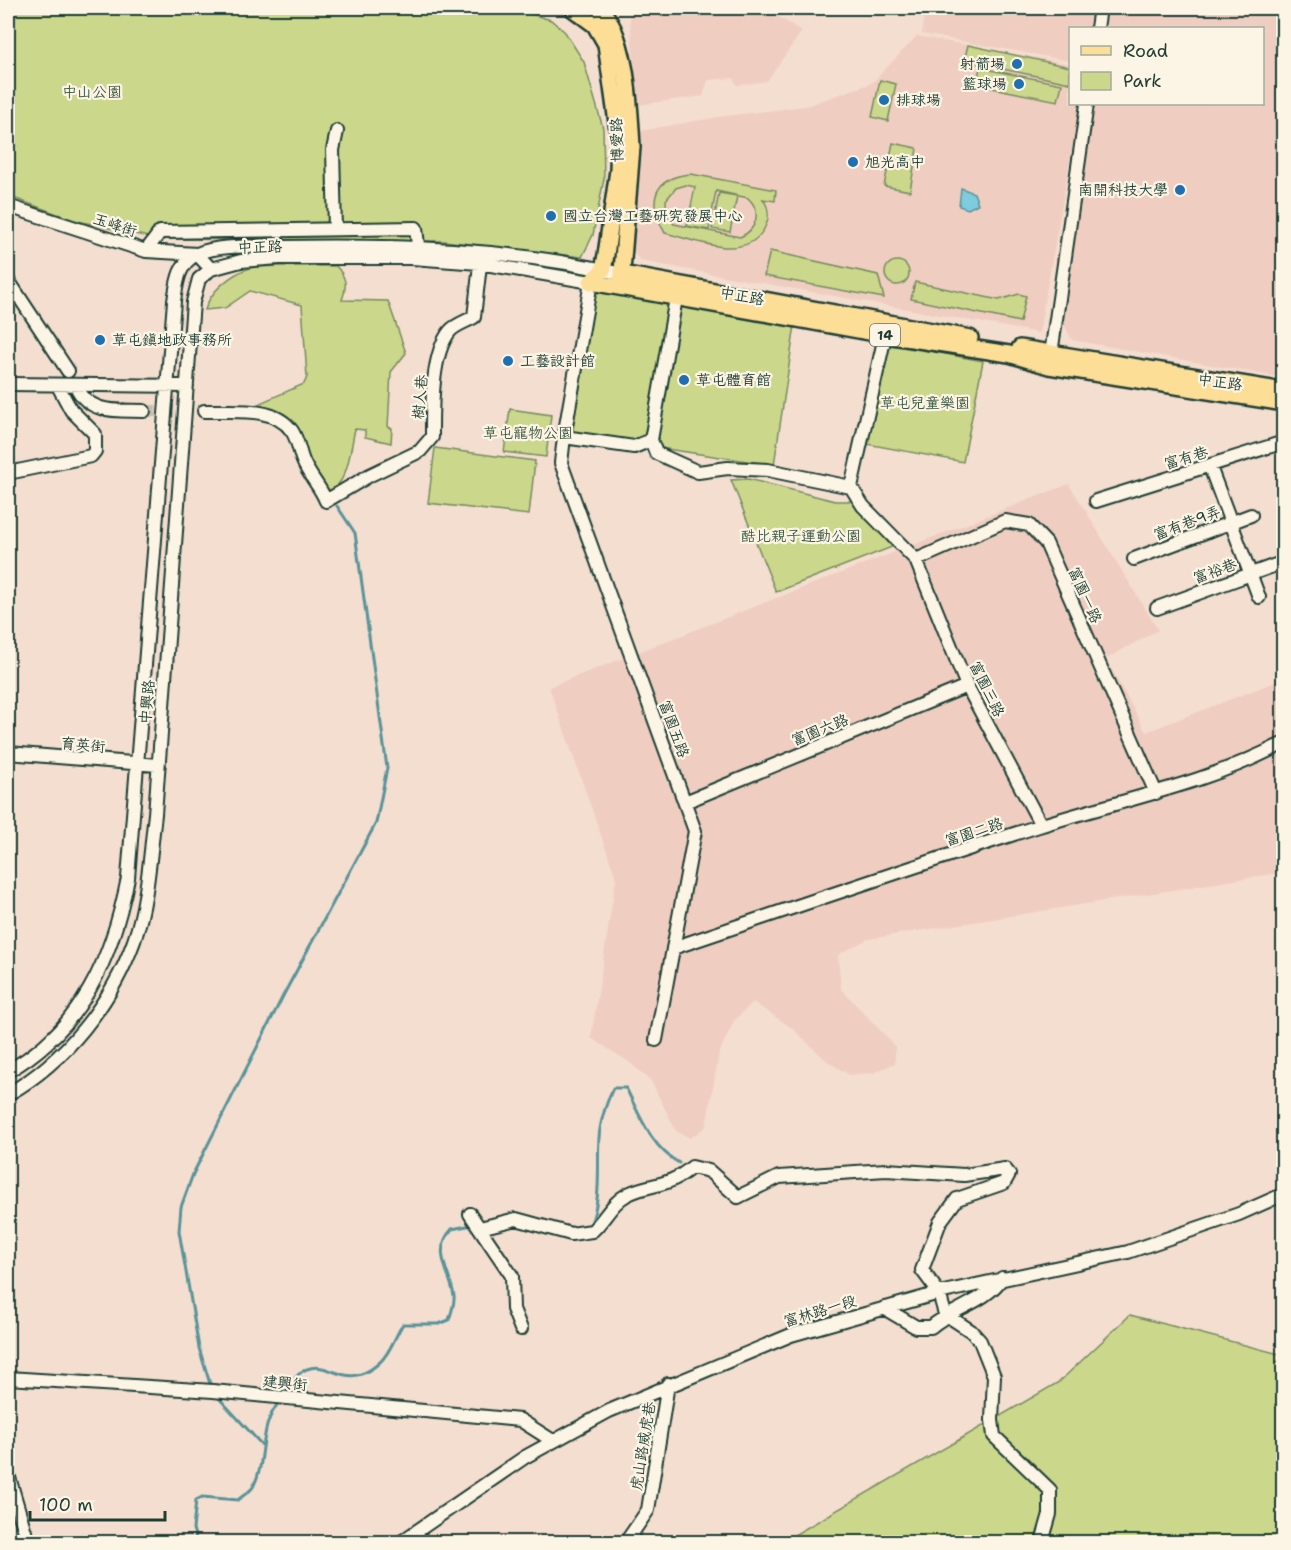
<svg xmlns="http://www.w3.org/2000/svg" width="1291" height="1550" font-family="'Shantell Sans','LXGW WenKai TC',sans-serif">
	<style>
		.built { fill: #efcec1 }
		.green { fill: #cbd78b; stroke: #758a60; stroke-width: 1.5; fill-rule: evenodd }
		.water { fill: #7fccdd; stroke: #599399; stroke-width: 1.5 }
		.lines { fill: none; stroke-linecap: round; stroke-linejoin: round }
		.stream { stroke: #599399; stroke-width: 3 }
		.minor-tunnel { stroke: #c9beb1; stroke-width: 12; stroke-dasharray: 12 6; stroke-linecap: butt }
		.minor-casing { stroke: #1f3d34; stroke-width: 16 }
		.major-casing { stroke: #1f3d34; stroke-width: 20 }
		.minor { stroke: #fcf5e5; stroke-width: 12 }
		.major { stroke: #fcde96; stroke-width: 15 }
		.poi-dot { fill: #1f6fb2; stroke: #fcf5e5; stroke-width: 2 }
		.labels { text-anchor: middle; stroke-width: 4.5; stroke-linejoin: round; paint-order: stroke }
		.shield { fill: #fcf5e5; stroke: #617469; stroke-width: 1.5 }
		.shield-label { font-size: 14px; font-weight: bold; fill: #1f3d34 }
		.poi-label { font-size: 15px; fill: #1f3d34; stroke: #fcf5e5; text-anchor: start }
		.park-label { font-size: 15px; fill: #415c45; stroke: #fcf5e5 }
		.street-label { font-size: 15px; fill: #1f3d34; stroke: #fcf5e5 }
	</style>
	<rect width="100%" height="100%" fill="#f4ded0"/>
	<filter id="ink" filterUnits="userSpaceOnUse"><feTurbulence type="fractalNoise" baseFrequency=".0167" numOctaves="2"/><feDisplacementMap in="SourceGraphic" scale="12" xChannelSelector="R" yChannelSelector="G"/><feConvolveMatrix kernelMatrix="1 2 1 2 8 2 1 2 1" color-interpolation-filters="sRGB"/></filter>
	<g filter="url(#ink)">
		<path class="built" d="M 629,8 L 763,8 L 802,31 L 767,81 L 737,85 L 733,78 L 708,80 L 703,96 L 638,105 Z
			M 924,8 L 1283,8 L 1283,378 L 1072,340 L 1062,321 L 1061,276 L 1090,104 L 1262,104 L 1262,28 L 1070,28 L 1070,61 L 922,34 Z
			M 917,36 L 1070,64 L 1070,104 L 1080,104 L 1039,333 L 640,261 L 633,251 L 634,194 L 640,131 L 718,117 L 806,106 L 872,83 Z
			M 1069,484 L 1158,630 L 1106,659 L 1146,732 L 1283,679 L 1283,872 L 868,939 L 838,955 L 841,989 L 895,1046 L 895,1063 L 873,1073 L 849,1075 L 826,1060 L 792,1028 L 753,1002 L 734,1021 L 719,1053 L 706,1127 L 690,1138 L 676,1131 L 651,1081 L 629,1062 L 591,1038 L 616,878 L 549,687 Z"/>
		<path class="green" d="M 8,8 L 511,8 L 551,20 L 565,32 L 584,62 L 603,128 L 604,179 L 593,235 L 582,257 L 444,241 L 157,239 L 74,220 L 8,196 Z
			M 968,45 L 1070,67 L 1070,83 L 964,61 Z
			M 980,68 L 1062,84 L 1058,101 L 976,85 Z
			M 880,80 L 896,84 L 888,121 L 872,117 Z
			M 893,143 L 917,148 L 910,191 L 884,186 Z
			M 691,174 L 776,190 L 775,201 L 763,199 C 770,209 770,218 764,229 C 745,263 695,240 665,233 C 647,203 652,177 691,174 ZM 686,185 L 695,187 L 687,226 L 709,230 L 716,191 L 748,198 C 762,211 757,230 740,237 L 674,224 L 667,215 L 666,200 L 676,188 Z
			M 719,193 L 737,196 L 730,232 L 712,229 Z
			M 770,251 L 878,275 L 884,298 L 764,276 Z
			M885 273a12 12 0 1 1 24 0a12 12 0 1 1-24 0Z
			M 278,266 L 336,266 C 347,278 347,286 342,300 L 388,301 L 406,353 L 391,372 L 388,427 L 392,428 L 391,443 L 365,437 L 365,430 L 355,429 C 350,450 349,486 325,494 L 289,430 L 244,410 L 304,384 L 307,377 L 302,305 L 250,291 L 225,308 L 205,310 C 210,291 231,274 250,268 C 258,266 269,267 278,266 Z
			M 915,282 L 999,300 L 1019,294 L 1026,296 L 1020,322 L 911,299 Z
			M 596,290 L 795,325 L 774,465 L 572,435 Z
			M 887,343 L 983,361 L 963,462 L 867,444 Z
			M 510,409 L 551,415 L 546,457 L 504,452 Z
			M 435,448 L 535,461 L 529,515 L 428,503 Z
			M 748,479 L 835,501 L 853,501 L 892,547 L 776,592 L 731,480 Z
			M 1130,1315 L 1283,1355 L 1283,1542 L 782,1542 L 1059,1382 Z"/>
		<path class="water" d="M 961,188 L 974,193 L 978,204 L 968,209 L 959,206 Z"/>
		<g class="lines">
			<path class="stream" d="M 590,1226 C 602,1197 597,1169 599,1138 C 600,1120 606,1104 613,1088 L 626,1088 C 640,1116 651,1147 679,1163
				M 211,1387 L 199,1348 L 179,1231 L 181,1207 L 193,1174 L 284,994 L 376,823 L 387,768 L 355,533 L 337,506
				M 285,1393 C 291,1385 297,1372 307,1369 C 332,1360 345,1392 378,1364 C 390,1354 395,1336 403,1324 L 439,1324 L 449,1320 C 451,1313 455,1303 454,1296 C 450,1271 431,1252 452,1229 L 472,1225
				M 216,1395 L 262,1445
				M 197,1542 L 193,1529 L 196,1500 L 202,1497 L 238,1500 C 242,1496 250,1492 253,1487 C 268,1459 257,1428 280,1401"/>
			<path class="minor-tunnel" d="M 144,411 L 204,411"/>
			<g class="minor-casing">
				<path id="minor" d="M 1097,28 L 1100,8
					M 8,206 L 146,251 L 197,254 L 211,269
					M 335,229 L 333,150 L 337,131
					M 146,251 L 160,232 L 416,228 L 419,254
					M 8,280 L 68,371
					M 1050,361 L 1087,104
					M 8,384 L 187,386
					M 76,386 C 89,415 117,410 144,411
					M 204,411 C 231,412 274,405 292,431 C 298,440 299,451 303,461 C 309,476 320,486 326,501 L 370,475 L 420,451 L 432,437 C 432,409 431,354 450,331 C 455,325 467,321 474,317 L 481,256
					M 564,437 L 561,463 L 695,831 L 656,1040
					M 651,440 L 656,453 L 698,472 L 728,468 L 768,470 L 851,487 L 863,506 L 916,560 L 967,686 L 1041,825
					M 1210,467 L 1259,597
					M 8,473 L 91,456 L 95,451 L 95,434 L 71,410 L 58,386
					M 851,487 L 887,327
					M 1096,501 L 1284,442
					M 1134,559 L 1251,515
					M 916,560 L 1005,521 L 1029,525 L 1046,543 L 1156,793
					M 1157,608 L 1284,562
					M 8,753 L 157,765
					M 685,802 L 967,686
					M 673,948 C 795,907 917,865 1039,826 C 1121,800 1207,784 1284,743
					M 8,1071 C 82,1029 112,958 128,878 L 174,301 C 177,282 178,264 197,254 C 217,244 259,247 282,247 C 396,245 510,248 622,274
					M 8,1094 C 65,1062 112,1002 134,941 C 148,901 150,855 155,814 L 193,302 L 199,279 L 211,269 L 241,261 L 279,258 L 412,258 L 479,263 L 591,282 L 564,437 L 634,447 L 651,440 L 676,298
					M 470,1214 L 512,1276 L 513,1309 L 521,1329
					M 480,1228 L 516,1219 L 571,1234 L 592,1231 C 605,1220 611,1203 628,1194 C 653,1182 666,1189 692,1167 L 709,1171 L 738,1197 L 779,1177 L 886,1170 L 964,1175 L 1005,1169 L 1009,1174 L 1004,1183 L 957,1199 L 940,1222 L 922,1270 L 939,1293 L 945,1314 L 971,1331 L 980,1341 L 994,1376 L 992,1420 L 994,1436 L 1050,1490 L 1050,1514 L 1042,1542
					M 884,1308 L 916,1327 L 931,1327 C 953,1308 986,1302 1002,1278
					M 8,1378 L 213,1391 L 520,1420 L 553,1441
					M 8,1474 L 28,1542
					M 401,1542 L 525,1457 L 609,1411 L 791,1335 L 939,1293 L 1128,1252 L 1239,1214 L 1284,1194
					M 626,1542 L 648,1510 L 668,1384"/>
			</g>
			<g class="major-casing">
				<path id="major" d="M 572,8 L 595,25 L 606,44 L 619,137 L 618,170 L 606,255 L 603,270 L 591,282
					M 598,8 C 627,29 630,112 632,147 L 621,284
					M 622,274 L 970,338
					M 591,282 L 886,335 L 1009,354 L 1049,366 L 1284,403
					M 1020,348 L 1284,391"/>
			</g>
			<use href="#minor" class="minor"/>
			<use href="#major" class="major"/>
		</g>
	</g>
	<g class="poi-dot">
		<circle cx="1017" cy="64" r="6"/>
		<circle cx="1019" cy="84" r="6"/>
		<circle cx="884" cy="100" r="6"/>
		<circle cx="853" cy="162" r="6"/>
		<circle cx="1180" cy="190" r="6"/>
		<circle cx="551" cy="216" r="6"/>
		<circle cx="100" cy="340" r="6"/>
		<circle cx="508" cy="361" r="6"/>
		<circle cx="684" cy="380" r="6"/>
	</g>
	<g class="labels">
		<rect class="shield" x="870" y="324" width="30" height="22" rx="4.5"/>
		<g class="shield-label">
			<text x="885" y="340">14</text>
		</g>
		<g class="poi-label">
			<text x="1005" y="69" text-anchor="end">射箭場</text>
			<text x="1007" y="89" text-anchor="end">籃球場</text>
			<text x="896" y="105">排球場</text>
			<text x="865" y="167">旭光高中</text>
			<text x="1168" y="195" text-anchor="end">南開科技大學</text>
			<text x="563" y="221">國立台灣工藝研究發展中心</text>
			<text x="112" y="345">草屯鎮地政事務所</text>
			<text x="520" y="366">工藝設計館</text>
			<text x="696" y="385">草屯體育館</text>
		</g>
		<g class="park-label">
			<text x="92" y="97">中山公園</text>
			<text x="925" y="408">草屯兒童樂園</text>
			<text x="528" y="438">草屯寵物公園</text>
			<text x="801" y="541">酷比親子運動公園</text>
		</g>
		<g class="street-label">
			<text transform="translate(617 140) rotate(-92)" y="5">博愛路</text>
			<text transform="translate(115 225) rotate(18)" y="5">玉峰街</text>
			<text transform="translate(260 247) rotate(-1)" y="5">中正路</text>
			<text transform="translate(742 296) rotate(10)" y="5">中正路</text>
			<text transform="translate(1220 382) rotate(8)" y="5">中正路</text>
			<text transform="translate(420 397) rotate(-85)" y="5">樹人巷</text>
			<text transform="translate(1186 458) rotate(-17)" y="5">富有巷</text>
			<text transform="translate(1187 523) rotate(-21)" y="5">富有巷9弄</text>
			<text transform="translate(1215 571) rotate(-20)" y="5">富裕巷</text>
			<text transform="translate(1085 595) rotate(66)" y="5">富園一路</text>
			<text transform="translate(987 689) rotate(64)" y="5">富園三路</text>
			<text transform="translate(147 702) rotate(-85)" y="5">中興路</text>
			<text transform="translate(674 729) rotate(70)" y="5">富園五路</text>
			<text transform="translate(820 730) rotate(-22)" y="5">富園六路</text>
			<text transform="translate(83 745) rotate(5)" y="5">育英街</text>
			<text transform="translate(974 832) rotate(-18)" y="5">富園二路</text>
			<text transform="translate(820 1311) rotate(-17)" y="5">富林路一段</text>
			<text transform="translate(285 1383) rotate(5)" y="5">建興街</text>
			<text transform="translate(643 1446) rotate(-81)" y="5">虎山路威虎巷</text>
		</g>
	</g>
	<rect width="1291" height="1550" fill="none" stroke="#fcf5e5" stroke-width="30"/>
	<rect x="15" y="15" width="1261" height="1520" fill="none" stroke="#1f3d34" stroke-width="2" filter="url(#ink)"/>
	<rect x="1069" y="27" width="195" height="78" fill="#fcf5e5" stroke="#a4ab9e" stroke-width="1.5"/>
	<rect x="1081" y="46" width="30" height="9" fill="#fcde96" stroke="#a4ab9e" stroke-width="1.5"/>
	<text x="1123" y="57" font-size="18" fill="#1f3d34">Road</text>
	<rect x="1081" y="72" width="30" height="18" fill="#cbd78b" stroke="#a4ab9e" stroke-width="1.5"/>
	<text x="1123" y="87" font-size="18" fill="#1f3d34">Park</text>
	<path d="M30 1511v9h135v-9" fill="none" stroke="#1f3d34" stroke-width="3"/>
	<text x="39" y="1511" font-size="18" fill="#1f3d34" stroke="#fcf5e5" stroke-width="4.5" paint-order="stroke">100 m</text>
</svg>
